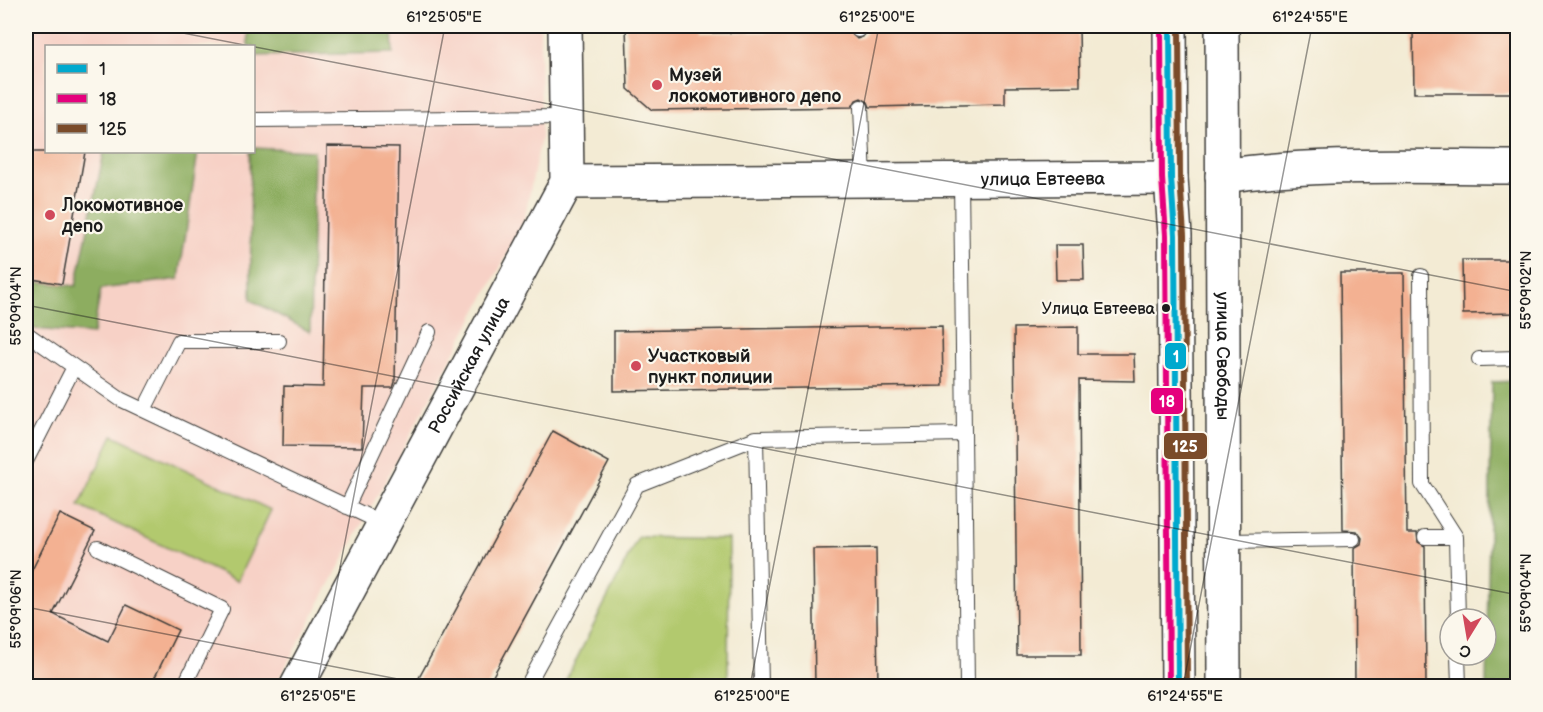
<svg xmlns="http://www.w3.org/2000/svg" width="1543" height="712" font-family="'Balsamiq Sans',sans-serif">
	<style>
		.built { fill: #f7d1c6; fill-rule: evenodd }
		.green { fill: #b2c96e; stroke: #677245; stroke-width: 1.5 }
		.forest { fill: #8dad61; stroke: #54643e; stroke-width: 1.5 }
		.building { fill: #f3b192 }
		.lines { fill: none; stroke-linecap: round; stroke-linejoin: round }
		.service-casing { stroke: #3c3b38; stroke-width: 16 }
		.tertiary-casing { stroke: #3c3b38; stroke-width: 36 }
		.secondary-casing { stroke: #3c3b38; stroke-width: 36 }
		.primary-casing { stroke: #3c3b38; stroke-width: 36 }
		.service { stroke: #fff; stroke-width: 14 }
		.tertiary { stroke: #fff; stroke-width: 33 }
		.secondary { stroke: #fff; stroke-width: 33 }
		.primary { stroke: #fff; stroke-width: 33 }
		.bus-1-casing { stroke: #fbf7ec; stroke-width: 10 }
		.bus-2-casing { stroke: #fbf7ec; stroke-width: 10 }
		.bus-3-casing { stroke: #fbf7ec; stroke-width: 10 }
		.bus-1 { stroke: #00a9ce; stroke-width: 6 }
		.bus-2 { stroke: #e5007d; stroke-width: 6 }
		.bus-3 { stroke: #7a4b2a; stroke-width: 6 }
		.ticks { fill: none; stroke: #1c1c1c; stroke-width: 1.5; stroke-opacity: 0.45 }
		.poi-dot { fill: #d1495b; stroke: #fbf7ec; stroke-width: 2 }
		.bus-dot { fill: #1c1c1c; stroke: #fbf7ec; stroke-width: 2 }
		.labels { text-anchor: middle; stroke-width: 4.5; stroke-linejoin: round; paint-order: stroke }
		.bus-label { font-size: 16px; fill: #1c1c1c; stroke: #fbf7ec; text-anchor: end }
		.poi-label { font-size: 18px; font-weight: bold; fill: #1c1c1c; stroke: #fbf7ec; text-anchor: start }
		.street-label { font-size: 18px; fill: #1c1c1c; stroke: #fbf7ec }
		.line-badge { stroke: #fbf7ec; stroke-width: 2 }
		.badge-label { font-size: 16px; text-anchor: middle; font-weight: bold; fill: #fff }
		.neatline { fill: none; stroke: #1c1c1c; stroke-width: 2 }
		.ticks-label { font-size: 15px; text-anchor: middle; fill: #1c1c1c }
	</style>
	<rect width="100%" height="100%" fill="#fbf7ec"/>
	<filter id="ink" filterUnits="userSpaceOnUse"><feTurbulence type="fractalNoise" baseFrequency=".0167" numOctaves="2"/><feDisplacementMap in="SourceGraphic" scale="12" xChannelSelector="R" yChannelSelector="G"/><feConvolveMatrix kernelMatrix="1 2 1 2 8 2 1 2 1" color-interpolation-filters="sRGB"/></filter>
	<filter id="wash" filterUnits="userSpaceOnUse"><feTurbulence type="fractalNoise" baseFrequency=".008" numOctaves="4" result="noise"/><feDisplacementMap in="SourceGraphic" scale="24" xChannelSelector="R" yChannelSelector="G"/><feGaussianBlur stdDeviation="1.35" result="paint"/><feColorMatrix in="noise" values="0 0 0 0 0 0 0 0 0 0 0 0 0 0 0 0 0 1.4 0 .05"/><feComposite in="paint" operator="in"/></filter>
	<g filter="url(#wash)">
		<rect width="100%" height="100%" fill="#f3ebd4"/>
		<path class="built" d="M 26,26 L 540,26 L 541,138 L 523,225 L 275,686 L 26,686 ZM 46,46 L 254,46 L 254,152 L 46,152 Z"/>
		<path class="green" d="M 113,435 L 271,510 L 237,581 L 79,506 Z
			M 638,537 L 729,539 L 728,686 L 563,686 Z"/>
		<path class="forest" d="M 247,26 L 392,26 L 393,53 L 254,56 L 254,46 L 248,46 Z
			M 254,148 L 314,151 L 310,332 L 251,300 L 250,152 L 254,152 Z
			M 104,152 L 198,152 L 179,279 L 101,289 L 93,334 L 34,329 L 26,322 L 26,281 L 76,286 Z
			M 1517,381 L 1517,686 L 1486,686 L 1492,382 Z"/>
		<g id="blocks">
			<path class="building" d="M 626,26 L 701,26 L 701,33 L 849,31 L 857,39 L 863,37 L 867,30 L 1079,26 L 1080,86 L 1005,87 L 1005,104 L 870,107 L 868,102 L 861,98 L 856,100 L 852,107 L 652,110 L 628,89 Z
				M 1413,28 L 1518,28 L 1518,93 L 1414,93 Z
				M 327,146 L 399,147 L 395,382 L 393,388 L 364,388 L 362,447 L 283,446 L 284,386 L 323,387 Z
				M 26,152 L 85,152 L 62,284 L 26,278 Z
				M 1055,245 L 1083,245 L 1084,280 L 1056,280 Z
				M 1462,260 L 1518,260 L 1518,313 L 1463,314 Z
				M 1340,273 L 1404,273 L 1407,533 L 1417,533 L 1418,542 L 1425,546 L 1426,687 L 1355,687 L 1354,548 L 1361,544 L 1362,538 L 1357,531 L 1343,530 Z
				M 942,326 L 943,386 L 614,391 L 614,331 Z
				M 1078,327 L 1078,354 L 1134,354 L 1135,381 L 1079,380 L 1081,655 L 1017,655 L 1014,328 Z
				M 553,431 L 609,462 L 487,687 L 414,687 Z
				M 60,514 L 95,531 L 53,614 L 108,641 L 126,605 L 178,630 L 150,687 L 26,687 L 26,582 Z
				M 876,548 L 878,687 L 815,687 L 813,549 Z"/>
		</g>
	</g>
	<g filter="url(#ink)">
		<use href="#blocks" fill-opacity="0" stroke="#3c3b38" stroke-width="1.5"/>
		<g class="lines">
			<g class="service-casing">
				<path id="service" d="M 858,26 L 858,30
					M 861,107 L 864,180
					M 254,120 L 566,117
					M 961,180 L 967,686
					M 1421,276 L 1422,484 L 1456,537 L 1458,619
					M 26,333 L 120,399 L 384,524
					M 1479,359 L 1518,358
					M 144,410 L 179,341 L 279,341
					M 756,438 L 761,686
					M 26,461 L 74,367
					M 347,507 L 429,332
					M 1425,537 L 1456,537
					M 1224,541 L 1353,539
					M 98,548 L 222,609 L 184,686
					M 1458,655 L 1459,686
					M 527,686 L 637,485 L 756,438 L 964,434"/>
			</g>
			<g class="tertiary-casing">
				<g id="tertiary">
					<path d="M 1222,176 C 1319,162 1419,167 1518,167"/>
					<path id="s1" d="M 567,182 L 1171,178"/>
				</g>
			</g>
			<g class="secondary-casing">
				<g id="secondary">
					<path id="s2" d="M 297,686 L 567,182 L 565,26"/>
				</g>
			</g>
			<g class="primary-casing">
				<g id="primary">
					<path d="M 1170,26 L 1171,178 L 1175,235 L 1178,686"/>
					<path id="s3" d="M 1222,26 L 1224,686"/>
				</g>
			</g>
			<use href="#service" class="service"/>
			<use href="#tertiary" class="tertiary"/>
			<use href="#secondary" class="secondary"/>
			<use href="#primary" class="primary"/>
			<g class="bus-1-casing">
				<path id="bus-1" d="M 1170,26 L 1171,178 L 1175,235 L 1178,686"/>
			</g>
			<g class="bus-2-casing">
				<path id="bus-2" d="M 1161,26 L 1162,178 L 1166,235 L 1169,686"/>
			</g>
			<g class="bus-3-casing">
				<path id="bus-3" d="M 1179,26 L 1180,178 L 1184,235 L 1187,686"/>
			</g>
			<use href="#bus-1" class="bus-1"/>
			<use href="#bus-2" class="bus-2"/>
			<use href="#bus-3" class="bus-3"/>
		</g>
	</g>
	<path class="ticks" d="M 147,26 L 1518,292M 26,305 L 1518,595M 26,607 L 434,686M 317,686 L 445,26M 750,686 L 879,26M 1183,686 L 1312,26"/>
	<g class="poi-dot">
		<circle cx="657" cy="85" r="6"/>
		<circle cx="50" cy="215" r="6"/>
		<circle cx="636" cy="366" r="6"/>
	</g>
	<circle class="bus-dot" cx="1166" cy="308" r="5"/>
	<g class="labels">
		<g class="bus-label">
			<text x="1155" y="314">Улица Евтеева</text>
		</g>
		<g class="poi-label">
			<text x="669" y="81">Музей<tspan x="669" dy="21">локомотивного депо</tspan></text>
			<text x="62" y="211">Локомотивное<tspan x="62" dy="21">депо</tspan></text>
			<text x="648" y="362">Участковый<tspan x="648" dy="21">пункт полиции</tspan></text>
		</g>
		<g class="street-label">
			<text dy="6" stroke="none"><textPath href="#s1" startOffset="476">улица Евтеева</textPath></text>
			<text dy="6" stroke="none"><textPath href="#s3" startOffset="330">улица Свободы</textPath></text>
			<text dy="6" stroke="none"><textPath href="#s2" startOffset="364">Российская улица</textPath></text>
		</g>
	</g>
	<g class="line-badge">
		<rect x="1164" y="342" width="23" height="28" rx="6" fill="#00a9ce"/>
		<rect x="1150" y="387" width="34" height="28" rx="6" fill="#e5007d"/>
		<rect x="1163" y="432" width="45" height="28" rx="6" fill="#7a4b2a"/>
	</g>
	<g class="badge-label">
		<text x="1176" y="362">1</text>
		<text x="1167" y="407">18</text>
		<text x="1185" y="452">125</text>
	</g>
	<rect width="1543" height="712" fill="none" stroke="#fbf7ec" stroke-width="66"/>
	<rect x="45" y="45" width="210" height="108" fill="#fbf7ec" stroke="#a29f99" stroke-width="1.5"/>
	<rect x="57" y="64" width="30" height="9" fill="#00a9ce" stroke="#a29f99" stroke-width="1.5"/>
	<text x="99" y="75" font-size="18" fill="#1c1c1c">1</text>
	<rect x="57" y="94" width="30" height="9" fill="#e5007d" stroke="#a29f99" stroke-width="1.5"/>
	<text x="99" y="105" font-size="18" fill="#1c1c1c">18</text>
	<rect x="57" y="124" width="30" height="9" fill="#7a4b2a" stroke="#a29f99" stroke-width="1.5"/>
	<text x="99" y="135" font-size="18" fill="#1c1c1c">125</text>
	<g transform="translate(1468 637) rotate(191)"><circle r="28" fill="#fbf7ec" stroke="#a29f99" stroke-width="1.5"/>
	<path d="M0-4.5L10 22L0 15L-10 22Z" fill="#d1495b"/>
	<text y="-9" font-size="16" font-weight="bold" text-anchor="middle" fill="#1c1c1c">С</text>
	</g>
	<rect x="33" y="33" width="1477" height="646" class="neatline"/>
	<g class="ticks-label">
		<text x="444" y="22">61°25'05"E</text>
		<text x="877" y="22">61°25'00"E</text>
		<text x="1310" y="22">61°24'55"E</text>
		<text transform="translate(1526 290) rotate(-90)" y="5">55°09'02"N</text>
		<text transform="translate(16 306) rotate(-90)" y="5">55°09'04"N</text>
		<text transform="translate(1526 593) rotate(-90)" y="5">55°09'04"N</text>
		<text transform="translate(16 609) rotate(-90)" y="5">55°09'06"N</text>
		<text x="318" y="701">61°25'05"E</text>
		<text x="752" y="701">61°25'00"E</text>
		<text x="1185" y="701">61°24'55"E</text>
	</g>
</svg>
